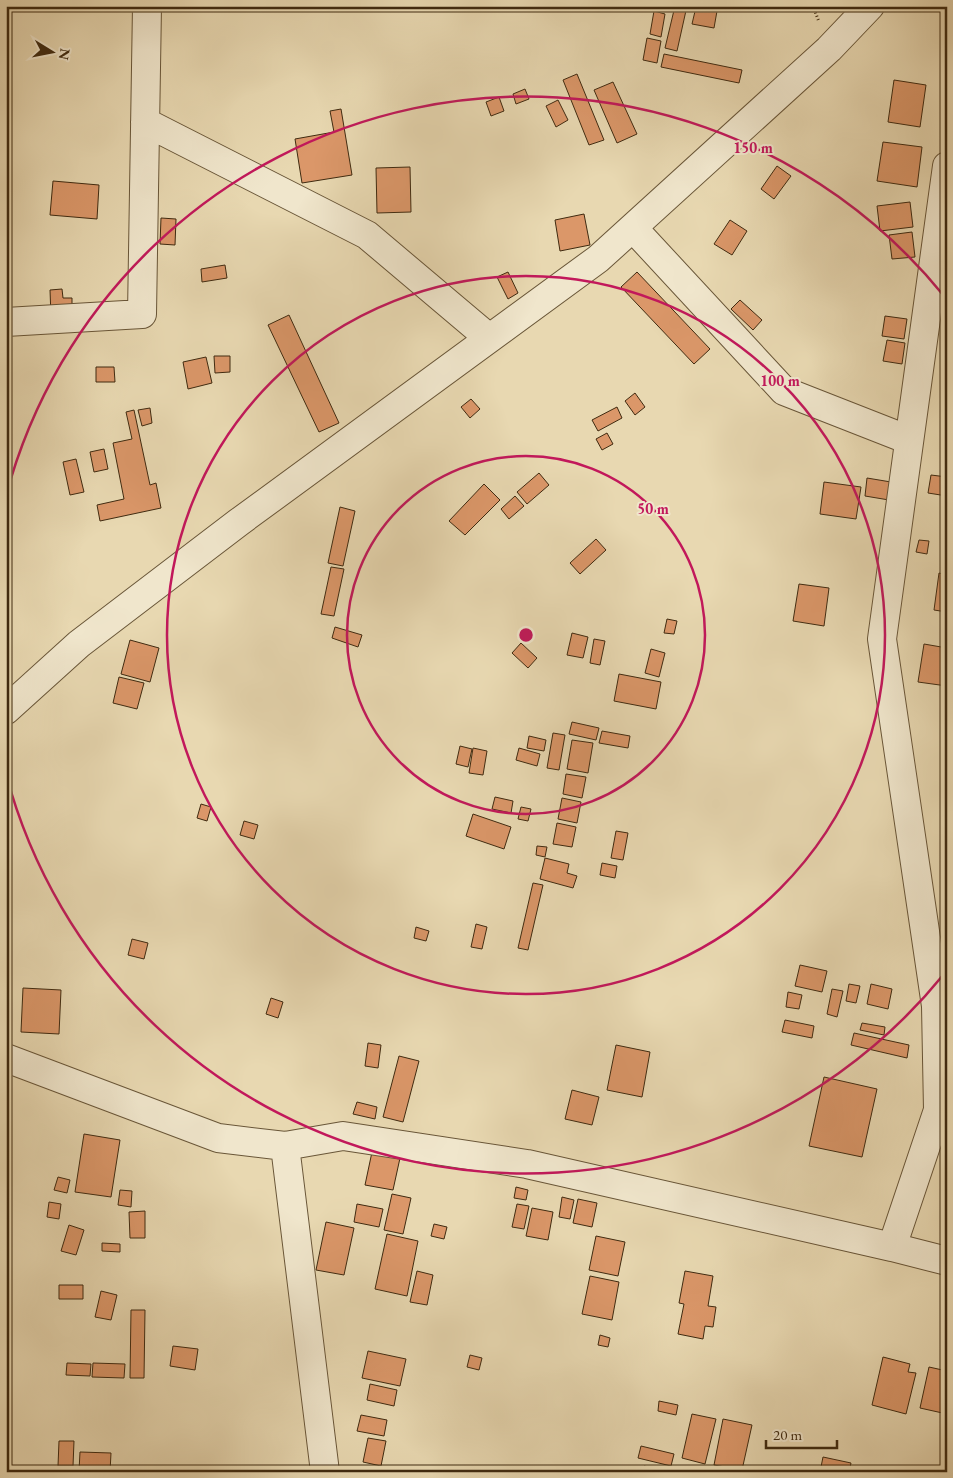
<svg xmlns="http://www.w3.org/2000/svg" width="953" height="1478" font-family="'EB Garamond',serif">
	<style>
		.building { fill: #db9769; stroke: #3f2a10 }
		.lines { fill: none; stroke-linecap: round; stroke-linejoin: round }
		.minor-casing { stroke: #695638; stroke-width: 30 }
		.path { stroke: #3f2a10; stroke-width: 3; stroke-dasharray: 1 2.5; stroke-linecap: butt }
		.minor { stroke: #f0e6cc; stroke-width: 28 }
		.ring { fill: none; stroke: #c2185b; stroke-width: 2.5 }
		.centre { fill: #c2185b; stroke: #f0e6cc; stroke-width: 2.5 }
		.ring-label { font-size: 15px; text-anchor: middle; font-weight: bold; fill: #c2185b; stroke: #f0e6cc; stroke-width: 4; stroke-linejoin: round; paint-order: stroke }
	</style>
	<rect width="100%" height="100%" fill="#e8d8b1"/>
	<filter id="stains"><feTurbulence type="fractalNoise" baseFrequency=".004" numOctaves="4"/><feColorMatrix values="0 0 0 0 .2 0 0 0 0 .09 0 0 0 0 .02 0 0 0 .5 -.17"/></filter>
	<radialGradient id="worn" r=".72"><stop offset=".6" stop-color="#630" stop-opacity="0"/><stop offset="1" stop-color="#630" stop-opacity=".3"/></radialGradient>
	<path class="building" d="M 675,6 L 687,6 L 677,51 L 665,48 Z
		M 696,7 L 717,11 L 714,28 L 692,24 Z
		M 654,11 L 665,14 L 661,37 L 650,34 Z
		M 647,38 L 661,41 L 657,63 L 643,60 Z
		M 664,54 L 742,70 L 739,83 L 661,67 Z
		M 577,74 L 604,140 L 589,145 L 563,80 Z
		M 894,80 L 926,85 L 920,127 L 888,122 Z
		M 613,82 L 637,134 L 617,143 L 594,90 Z
		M 525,89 L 529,99 L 516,104 L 513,94 Z
		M 499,97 L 504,111 L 491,116 L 486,102 Z
		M 558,100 L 568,120 L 556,127 L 546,106 Z
		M 341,109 L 352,175 L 302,183 L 295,139 L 334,132 L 330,111 Z
		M 883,142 L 922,147 L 917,187 L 877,181 Z
		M 777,166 L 791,176 L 774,199 L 761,189 Z
		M 410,167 L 411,212 L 377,213 L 376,168 Z
		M 53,181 L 99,185 L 97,219 L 50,215 Z
		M 910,202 L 913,227 L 880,231 L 877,206 Z
		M 584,214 L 590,245 L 560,251 L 555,220 Z
		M 161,218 L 176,219 L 175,245 L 160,244 Z
		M 730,220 L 747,231 L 732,255 L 714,244 Z
		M 912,232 L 915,257 L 892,259 L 889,235 Z
		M 225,265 L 227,278 L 202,282 L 201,269 Z
		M 508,272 L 518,293 L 508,299 L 497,277 Z
		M 637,272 L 710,349 L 694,364 L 621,287 Z
		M 62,289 L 63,298 L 72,298 L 72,317 L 51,317 L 50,290 Z
		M 740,300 L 762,320 L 753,330 L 731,309 Z
		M 289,315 L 339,423 L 319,432 L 268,325 Z
		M 885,316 L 907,319 L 904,339 L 882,336 Z
		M 887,340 L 905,343 L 902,364 L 883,361 Z
		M 214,356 L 230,356 L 230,372 L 215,373 Z
		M 206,357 L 212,383 L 188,389 L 183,362 Z
		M 96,367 L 114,367 L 115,382 L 96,382 Z
		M 635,393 L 645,407 L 635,415 L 625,401 Z
		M 471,399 L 480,409 L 470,418 L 461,407 Z
		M 617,407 L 622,418 L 598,431 L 592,420 Z
		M 150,408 L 152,423 L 142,426 L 138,410 Z
		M 134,410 L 150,485 L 156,483 L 161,508 L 100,521 L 97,505 L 124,499 L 113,443 L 132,439 L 126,412 Z
		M 607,433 L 613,444 L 602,450 L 596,439 Z
		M 104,449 L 108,469 L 94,472 L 90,452 Z
		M 76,459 L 84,492 L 70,495 L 63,462 Z
		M 539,473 L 549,485 L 527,504 L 517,492 Z
		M 931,475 L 947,477 L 947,496 L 928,493 Z
		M 867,478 L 891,482 L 889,500 L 865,496 Z
		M 824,482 L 861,487 L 856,519 L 820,514 Z
		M 484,484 L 500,500 L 465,535 L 449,521 Z
		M 515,496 L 524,506 L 509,519 L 501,509 Z
		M 340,507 L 355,511 L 343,566 L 328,563 Z
		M 596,539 L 606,550 L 580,574 L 570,563 Z
		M 919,540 L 929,541 L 927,554 L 916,552 Z
		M 331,567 L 344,569 L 334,616 L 321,614 Z
		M 939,573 L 947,575 L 947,612 L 934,610 Z
		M 799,584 L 829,588 L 824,626 L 793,621 Z
		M 667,619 L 677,621 L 674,634 L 664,633 Z
		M 335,627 L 362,635 L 358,647 L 332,638 Z
		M 572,633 L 588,637 L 583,658 L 567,655 Z
		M 594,639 L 605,641 L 600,665 L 590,663 Z
		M 130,640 L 159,648 L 150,682 L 121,674 Z
		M 521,643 L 537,658 L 528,668 L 512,653 Z
		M 924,644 L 947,648 L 947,686 L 918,682 Z
		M 651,649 L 665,653 L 659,677 L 645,673 Z
		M 619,674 L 661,682 L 656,709 L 614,701 Z
		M 119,677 L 144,683 L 137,709 L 113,703 Z
		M 572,722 L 599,728 L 596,740 L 569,734 Z
		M 602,731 L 630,736 L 628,748 L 599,743 Z
		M 553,733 L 565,735 L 559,770 L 547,768 Z
		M 529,736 L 546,740 L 544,751 L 527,748 Z
		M 572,740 L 593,743 L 588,773 L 567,769 Z
		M 460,746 L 472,749 L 468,767 L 456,764 Z
		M 473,748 L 487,751 L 483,775 L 469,773 Z
		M 519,748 L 540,754 L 537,766 L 516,760 Z
		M 566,774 L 586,777 L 582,798 L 563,794 Z
		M 495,797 L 513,801 L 511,813 L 492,809 Z
		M 562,798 L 581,802 L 577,823 L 558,819 Z
		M 201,804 L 211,807 L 207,821 L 197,818 Z
		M 521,807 L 531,809 L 528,821 L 518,819 Z
		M 473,814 L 511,827 L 504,849 L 466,836 Z
		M 244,821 L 258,825 L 254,839 L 240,835 Z
		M 6,823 L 9,823 L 9,930 L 6,930 Z
		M 557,823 L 576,827 L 572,847 L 553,844 Z
		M 616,831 L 628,833 L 623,860 L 611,858 Z
		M 537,846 L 547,847 L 545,857 L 536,855 Z
		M 545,858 L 569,864 L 567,873 L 577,876 L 573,888 L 540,879 Z
		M 602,863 L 617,866 L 615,878 L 600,875 Z
		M 533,883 L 543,885 L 528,950 L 518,948 Z
		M 476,924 L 487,927 L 482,949 L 471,947 Z
		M 416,927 L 429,931 L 426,941 L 414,938 Z
		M 132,939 L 148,943 L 144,959 L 128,955 Z
		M 800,965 L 827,971 L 822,992 L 795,986 Z
		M 849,984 L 860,986 L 856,1003 L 846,1001 Z
		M 871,984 L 892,989 L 888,1009 L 867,1004 Z
		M 23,988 L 61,990 L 59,1034 L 21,1032 Z
		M 832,989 L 843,991 L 837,1017 L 827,1014 Z
		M 788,992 L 802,995 L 799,1009 L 786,1007 Z
		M 271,998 L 283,1002 L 278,1018 L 266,1014 Z
		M 785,1020 L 814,1026 L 812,1038 L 782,1032 Z
		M 862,1023 L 885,1027 L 884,1035 L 860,1030 Z
		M 854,1033 L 909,1045 L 907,1058 L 851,1045 Z
		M 368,1043 L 381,1045 L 378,1068 L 365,1066 Z
		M 616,1045 L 650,1052 L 642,1097 L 607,1090 Z
		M 399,1056 L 419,1061 L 403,1122 L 383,1117 Z
		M 824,1077 L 877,1089 L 862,1157 L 809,1146 Z
		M 572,1090 L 599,1097 L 592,1125 L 565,1119 Z
		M 357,1102 L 377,1107 L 375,1119 L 353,1114 Z
		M 84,1134 L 120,1140 L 111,1197 L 75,1192 Z
		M 372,1152 L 400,1158 L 393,1190 L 365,1185 Z
		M 58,1177 L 70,1180 L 67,1193 L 54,1190 Z
		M 516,1187 L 528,1190 L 526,1200 L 514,1198 Z
		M 120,1190 L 132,1191 L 131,1207 L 118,1205 Z
		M 392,1194 L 411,1198 L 403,1234 L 384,1230 Z
		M 562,1197 L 574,1200 L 570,1219 L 559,1217 Z
		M 578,1199 L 597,1203 L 592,1227 L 573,1223 Z
		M 49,1202 L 61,1204 L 59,1219 L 47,1217 Z
		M 357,1204 L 383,1209 L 379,1227 L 354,1222 Z
		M 517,1204 L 529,1206 L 524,1229 L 512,1227 Z
		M 532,1208 L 553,1212 L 548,1240 L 526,1236 Z
		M 145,1211 L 145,1238 L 130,1238 L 129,1212 Z
		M 326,1222 L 354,1228 L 344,1275 L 316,1270 Z
		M 434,1224 L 447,1227 L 444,1239 L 431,1236 Z
		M 69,1225 L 84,1230 L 76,1255 L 61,1251 Z
		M 387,1234 L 418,1241 L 407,1296 L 375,1289 Z
		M 596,1236 L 625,1242 L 618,1276 L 589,1270 Z
		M 102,1243 L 120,1244 L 120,1252 L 102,1251 Z
		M 417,1271 L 433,1275 L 427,1305 L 410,1302 Z
		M 685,1271 L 713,1276 L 708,1306 L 716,1307 L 713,1327 L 705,1326 L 703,1339 L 678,1334 L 684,1304 L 679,1303 Z
		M 590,1276 L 619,1282 L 612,1320 L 582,1314 Z
		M 59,1285 L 83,1285 L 83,1299 L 59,1299 Z
		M 101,1291 L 117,1295 L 111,1320 L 95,1317 Z
		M 131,1310 L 145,1310 L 144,1378 L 130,1378 Z
		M 600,1335 L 610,1338 L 608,1347 L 598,1345 Z
		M 173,1346 L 198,1349 L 195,1370 L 170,1366 Z
		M 368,1351 L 406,1359 L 400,1386 L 362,1378 Z
		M 470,1355 L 482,1358 L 479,1370 L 467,1367 Z
		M 883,1357 L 910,1364 L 908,1372 L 916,1373 L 906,1414 L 872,1405 Z
		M 67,1363 L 91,1364 L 90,1376 L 66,1375 Z
		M 93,1363 L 125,1364 L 124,1378 L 92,1377 Z
		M 929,1367 L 947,1371 L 947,1414 L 920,1408 Z
		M 370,1384 L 397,1390 L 394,1406 L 367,1400 Z
		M 659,1401 L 678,1405 L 676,1415 L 658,1411 Z
		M 692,1414 L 716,1419 L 705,1464 L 682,1458 Z
		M 361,1415 L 387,1420 L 384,1436 L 357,1431 Z
		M 723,1419 L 752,1425 L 742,1470 L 714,1465 Z
		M 368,1438 L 386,1441 L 381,1466 L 363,1462 Z
		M 59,1441 L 74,1441 L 73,1466 L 58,1466 Z
		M 641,1446 L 674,1454 L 671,1466 L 638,1458 Z
		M 80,1452 L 111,1453 L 110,1472 L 79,1471 Z
		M 823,1457 L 851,1463 L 849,1472 L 820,1472 Z
		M 644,1466 L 670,1472 L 643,1472 Z"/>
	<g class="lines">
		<g class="minor-casing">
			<path id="minor" d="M 145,122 L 367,235 L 489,338
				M 633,228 L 784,391 L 909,440
				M 6,322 L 142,314 L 147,6
				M 6,710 L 79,644 L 239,522 L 598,259 L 829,49 L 870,6
				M 6,1058 L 218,1138 L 285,1146 L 343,1136 L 527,1164 L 892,1247 L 938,1110 L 947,1108
				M 938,1110 L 936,1006 L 882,639 L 947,166
				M 285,1146 L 325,1472
				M 892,1247 L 947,1261"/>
		</g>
		<path class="path" d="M 813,6 L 819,22"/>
		<use href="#minor" class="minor"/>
	</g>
	<g class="ring">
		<circle cx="526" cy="635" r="179"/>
		<circle cx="526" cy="635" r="359"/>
		<path d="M944 974A538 538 0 0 1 6 774M6 496A538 538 0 0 1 944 296"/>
	</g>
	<circle cx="526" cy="635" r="8" class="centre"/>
	<g class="ring-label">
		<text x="753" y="153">150 m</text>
		<text x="780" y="386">100 m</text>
		<text x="653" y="514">50 m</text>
	</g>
	<rect width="953" height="1478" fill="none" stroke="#e8d8b1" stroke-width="25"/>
	<rect x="8" y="8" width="938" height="1463" fill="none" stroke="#3f2a10" stroke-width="2.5"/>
	<rect x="12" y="12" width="928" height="1453" fill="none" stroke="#3f2a10"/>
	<g transform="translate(52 52) rotate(100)" stroke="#f0e6cc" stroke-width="4" paint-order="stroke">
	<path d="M0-4L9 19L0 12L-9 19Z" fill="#3f2a10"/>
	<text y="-8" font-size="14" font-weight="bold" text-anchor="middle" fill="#3f2a10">N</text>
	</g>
	<path d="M766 1440v8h71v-8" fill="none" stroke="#3f2a10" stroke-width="2.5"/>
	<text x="773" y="1440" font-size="15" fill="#3f2a10" stroke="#f0e6cc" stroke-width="4" paint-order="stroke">20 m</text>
	<rect width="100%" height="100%" filter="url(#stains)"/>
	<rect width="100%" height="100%" fill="url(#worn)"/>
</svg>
